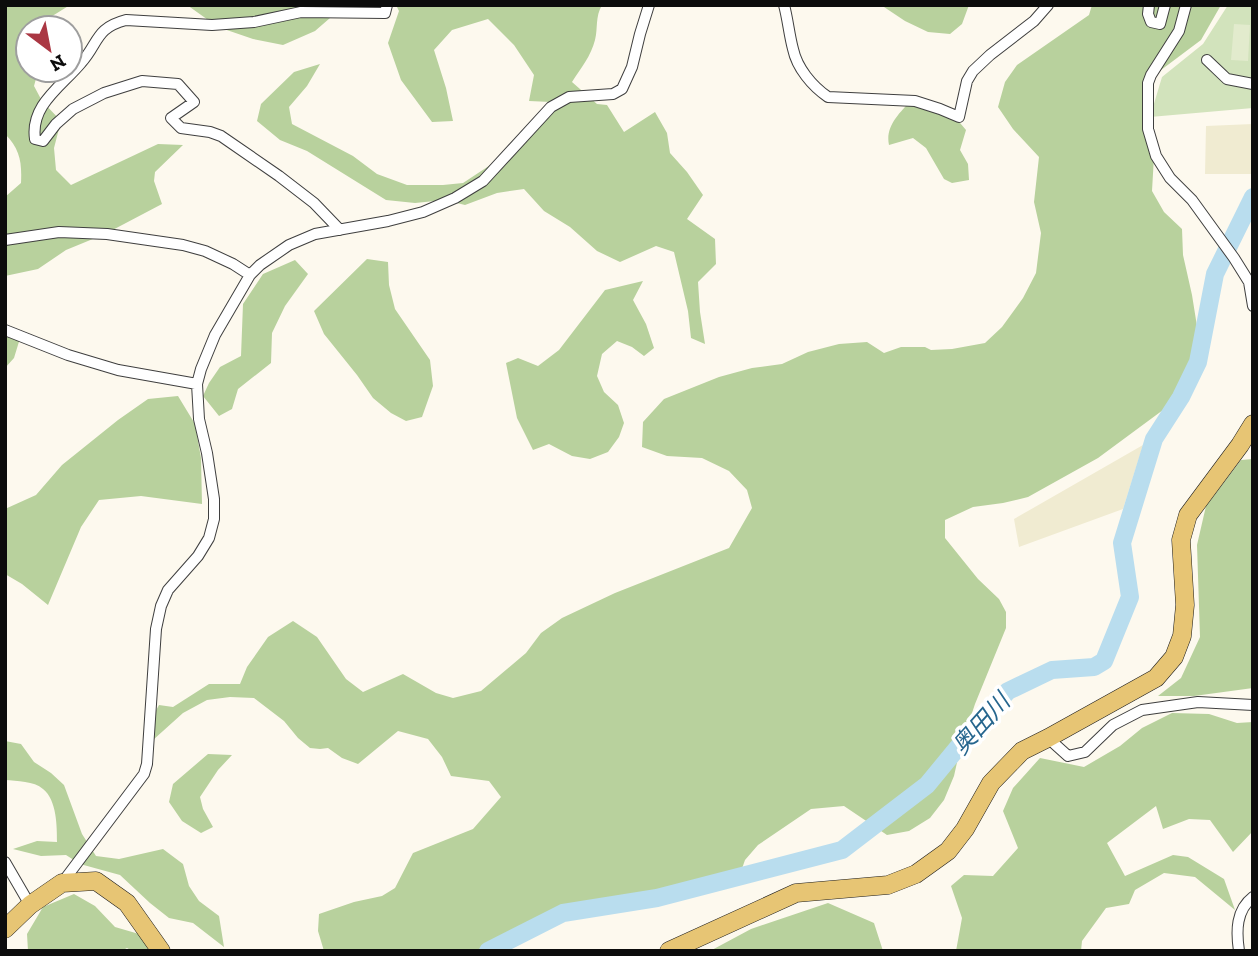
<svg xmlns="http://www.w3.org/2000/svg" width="1258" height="956" font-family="'Zilla Slab','Noto Sans JP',serif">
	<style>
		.farmland { fill: #f0ebd1 }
		.green { fill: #d2e3bc }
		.forest { fill: #b8d19d }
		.pitch { fill: #e2ebcd }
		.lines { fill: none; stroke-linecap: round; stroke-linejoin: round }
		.river { stroke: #b9ddee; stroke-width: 18 }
		.minor-casing { stroke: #3f3f3f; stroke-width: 12 }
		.primary-casing { stroke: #1d1d1d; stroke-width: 19 }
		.minor { stroke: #fff; stroke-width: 10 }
		.primary { stroke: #e7c574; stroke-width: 18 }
		.labels { text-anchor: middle; stroke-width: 7; stroke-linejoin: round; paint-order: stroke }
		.water-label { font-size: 24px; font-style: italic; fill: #26668e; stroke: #fff }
	</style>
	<rect width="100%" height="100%" fill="#fdf9ee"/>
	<path class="farmland" d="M 1253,124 L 1253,174 L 1205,174 L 1206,126 Z
		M 1143,445 L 1123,509 L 1019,547 L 1014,519 Z"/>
	<path class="green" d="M 1228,5 L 1253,5 L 1253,108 L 1150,117 L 1162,77 L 1203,44 Z"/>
	<path class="forest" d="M 5,5 L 70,5 L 33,28 L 28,28 L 28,70 L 35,70 L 37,75 L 34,86 L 42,101 L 61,121 L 54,148 L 56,170 L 71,185 L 158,144 L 183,145 L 155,172 L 154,181 L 162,204 L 105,234 L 66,250 L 38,269 L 5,276 L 5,197 L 21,183 C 22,162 20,149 5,134 Z
		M 187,5 L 345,5 L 315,31 L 283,45 L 253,39 L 218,27 Z
		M 396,5 L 602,5 C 595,17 598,28 595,40 C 591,56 581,68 572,82 L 597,104 L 607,105 L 624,132 L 655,112 L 667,133 L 670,153 L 687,172 L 703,195 L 687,219 L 715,239 L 716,264 L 698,282 L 700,312 L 705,344 L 691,338 L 688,311 L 674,252 L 656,246 L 620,262 L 597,251 L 570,227 L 544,211 L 524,189 L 497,193 L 465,205 L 445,200 L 415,203 L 386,200 L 307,151 L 280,140 L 257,121 L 261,104 L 294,72 L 320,64 L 307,86 L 289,107 L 292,124 L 353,156 L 377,174 L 407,185 L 443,185 L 463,183 L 507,154 L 528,124 L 552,115 L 551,102 L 529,101 L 534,75 L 514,45 L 488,19 L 452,30 L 434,50 L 446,88 L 453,121 L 432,122 L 401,80 L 388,43 L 399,11 Z
		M 881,5 L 969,5 L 962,24 L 950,34 L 928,32 L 905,21 Z
		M 1092,5 L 1221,5 L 1201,40 L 1161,70 L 1145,91 L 1155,139 L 1152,191 L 1164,212 L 1182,229 L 1183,255 L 1192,295 L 1200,345 L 1181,392 L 1163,410 L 1098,458 L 1028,497 L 1003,503 L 973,507 L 945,520 L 945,538 L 978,579 L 999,599 L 1006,612 L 1006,628 L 975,704 L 960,749 L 954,776 L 944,800 L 930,818 L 909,831 L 887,835 L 844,806 L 811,809 L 758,845 L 745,860 L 737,883 L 698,888 L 644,900 L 614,901 L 583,906 L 541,923 L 504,951 L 324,951 L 318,931 L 319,914 L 354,902 L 382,896 L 395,888 L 413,853 L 473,829 L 501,797 L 489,781 L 451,776 L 442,757 L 428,739 L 398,731 L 358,764 L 342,758 L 328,748 L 320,749 L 310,748 L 298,738 L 284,721 L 254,698 L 230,697 L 207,700 L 183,713 L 153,740 L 153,716 L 159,705 L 173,707 L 209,684 L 240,684 L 247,667 L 268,637 L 293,621 L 317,637 L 346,679 L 363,692 L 403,674 L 436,693 L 453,698 L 481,691 L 526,653 L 541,633 L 562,618 L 615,593 L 729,548 L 752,508 L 747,490 L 729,471 L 702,458 L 667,456 L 642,447 L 643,422 L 664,399 L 719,377 L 752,368 L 782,364 L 808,352 L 839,344 L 867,342 L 884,353 L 901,347 L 925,347 L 931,350 L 952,349 L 985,343 L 1002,327 L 1023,298 L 1036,273 L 1041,233 L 1034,202 L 1039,157 L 1013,129 L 998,107 L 1005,82 L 1017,65 L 1089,15 Z
		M 911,101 L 955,117 L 966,130 L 960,150 L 968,164 L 969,180 L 952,183 L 944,179 L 926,148 L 913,138 L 889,145 C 885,127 899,113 911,101 Z
		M 367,259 L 388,262 L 389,285 L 395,309 L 430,360 L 433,386 L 422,417 L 406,421 L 391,413 L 373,398 L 357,375 L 324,334 L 314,311 Z
		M 295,260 L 308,274 L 285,306 L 272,333 L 271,363 L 238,389 L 232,409 L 219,416 L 203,396 L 209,383 L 220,367 L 241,356 L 243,304 L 263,274 Z
		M 643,281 L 633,300 L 646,324 L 654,348 L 644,356 L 632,347 L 617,341 L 602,354 L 597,376 L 604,392 L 618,405 L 624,423 L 619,437 L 608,452 L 590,459 L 572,456 L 549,444 L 533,450 L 517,418 L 506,363 L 518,358 L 538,366 L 559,350 L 605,290 Z
		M 5,332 L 21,335 L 14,358 L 5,368 Z
		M 178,396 L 195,424 L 201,458 L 202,504 L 141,496 L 99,500 L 81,527 L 48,605 L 22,584 L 5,574 L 5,509 L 36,495 L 62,465 L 118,420 L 148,399 Z
		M 1253,459 L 1253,688 L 1194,696 L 1158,696 L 1181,678 L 1200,637 L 1197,545 L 1206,506 L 1241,460 Z
		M 1172,713 L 1209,714 L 1237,723 L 1253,722 L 1253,831 L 1233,852 L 1210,820 L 1189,819 L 1163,829 L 1156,806 L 1107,843 L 1125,876 L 1173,855 L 1188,857 L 1224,879 L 1235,910 L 1195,877 L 1164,873 L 1135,890 L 1129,904 L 1106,908 L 1082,941 L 1081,951 L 956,951 L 962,918 L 951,886 L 964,875 L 993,876 L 1018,848 L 1003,811 L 1013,788 L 1040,758 L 1084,767 L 1120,746 L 1142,728 Z
		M 5,741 L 21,744 L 34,762 L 51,773 L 64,785 L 82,834 L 96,856 L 119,859 L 163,849 L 183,864 L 189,886 L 199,901 L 219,916 L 224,947 L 193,923 L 169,918 L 150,903 L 120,875 L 80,864 L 66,855 L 41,856 L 13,849 L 37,841 L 57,842 C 57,827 57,800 43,789 C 34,781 17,781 5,780 Z
		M 208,754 L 232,755 L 218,770 L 200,797 L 203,809 L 213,827 L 201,833 L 182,821 L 169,802 L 173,784 Z
		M 74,894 L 95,906 L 115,927 L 139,934 L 159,951 L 132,951 L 127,948 L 121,951 L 28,951 L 27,934 L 43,907 Z
		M 828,903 L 874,923 L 883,951 L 710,951 L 751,929 Z"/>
	<path class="pitch" d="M 1234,24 L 1250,25 L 1248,61 L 1231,60 Z"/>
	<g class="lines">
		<path class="river" d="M 488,951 L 563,913 L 657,898 L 842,850 L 927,785 L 978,723 L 1008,691 L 1052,670 L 1094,667 L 1104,661 L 1130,597 L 1122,543 L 1154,439 L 1181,397 L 1198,362 L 1215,274 L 1253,197"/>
		<g class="minor-casing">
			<path id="minor" d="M 784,5 C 788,20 789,34 793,49 C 797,68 812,86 828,97 L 915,101 L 940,109 L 959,117 L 967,81 L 973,71 L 990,55 L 1034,21 L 1048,5
				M 1149,5 L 1148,14 L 1151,22 L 1160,24 L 1165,5
				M 1186,5 L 1179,31 L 1151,75 L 1148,83 L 1148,129 L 1156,156 L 1170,178 L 1192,200 L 1234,258 L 1249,282 L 1253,306
				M 1207,60 L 1227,79 L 1253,84
				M 340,230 L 314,203 L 279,176 L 221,136 L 210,132 L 181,128 L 171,118 L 194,102 L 178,84 L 142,81 L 104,93 L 73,109 L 56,124 L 43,141 L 35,139 C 30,105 62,86 81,63 C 99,43 95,28 126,20 L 212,25 L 254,22 L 301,12 L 385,13 L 387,5
				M 5,240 L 59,232 L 107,234 L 183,245 L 205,251 L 233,264 L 250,275
				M 5,330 L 68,355 L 118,370 L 197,384
				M 1048,738 L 1068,756 L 1085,752 L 1113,725 L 1142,710 L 1198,702 L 1253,705
				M 5,862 L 30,905
				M 62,883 L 144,774 L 147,764 L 156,629 L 161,606 L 168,590 L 198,556 L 209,538 L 214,519 L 214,499 L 207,453 L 199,419 L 197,384 L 201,369 L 215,335 L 250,275 L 260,265 L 289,245 L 315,234 L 388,221 L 423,212 L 455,198 L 483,181 L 551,107 L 569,97 L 613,94 L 622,89 L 632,67 L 640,34 L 649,5
				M 1239,951 C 1236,931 1236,910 1253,897"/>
		</g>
		<g class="primary-casing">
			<path id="primary" d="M 5,929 L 30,905 L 62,883 L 96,881 L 127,903 L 161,951
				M 669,951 L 796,893 L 888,885 L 916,874 L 948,851 L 965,829 L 991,783 L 1022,751 L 1048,738 L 1156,678 L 1174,657 L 1182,636 L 1185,605 L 1181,540 L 1188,515 L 1240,445 L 1253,424"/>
		</g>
		<use href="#minor" class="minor"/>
		<use href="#primary" class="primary"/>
	</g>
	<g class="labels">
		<g class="water-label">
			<text transform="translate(981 724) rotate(-48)" y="8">奥田川</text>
		</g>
	</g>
	<rect width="1258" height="956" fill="none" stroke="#0c0c0c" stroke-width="14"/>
	<g transform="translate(49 49) rotate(148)"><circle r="33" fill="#ffffff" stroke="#9e9e9e" stroke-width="2"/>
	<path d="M0-5L12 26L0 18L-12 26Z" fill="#aa3743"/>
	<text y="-10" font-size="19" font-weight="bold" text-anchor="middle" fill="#0c0c0c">N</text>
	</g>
</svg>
